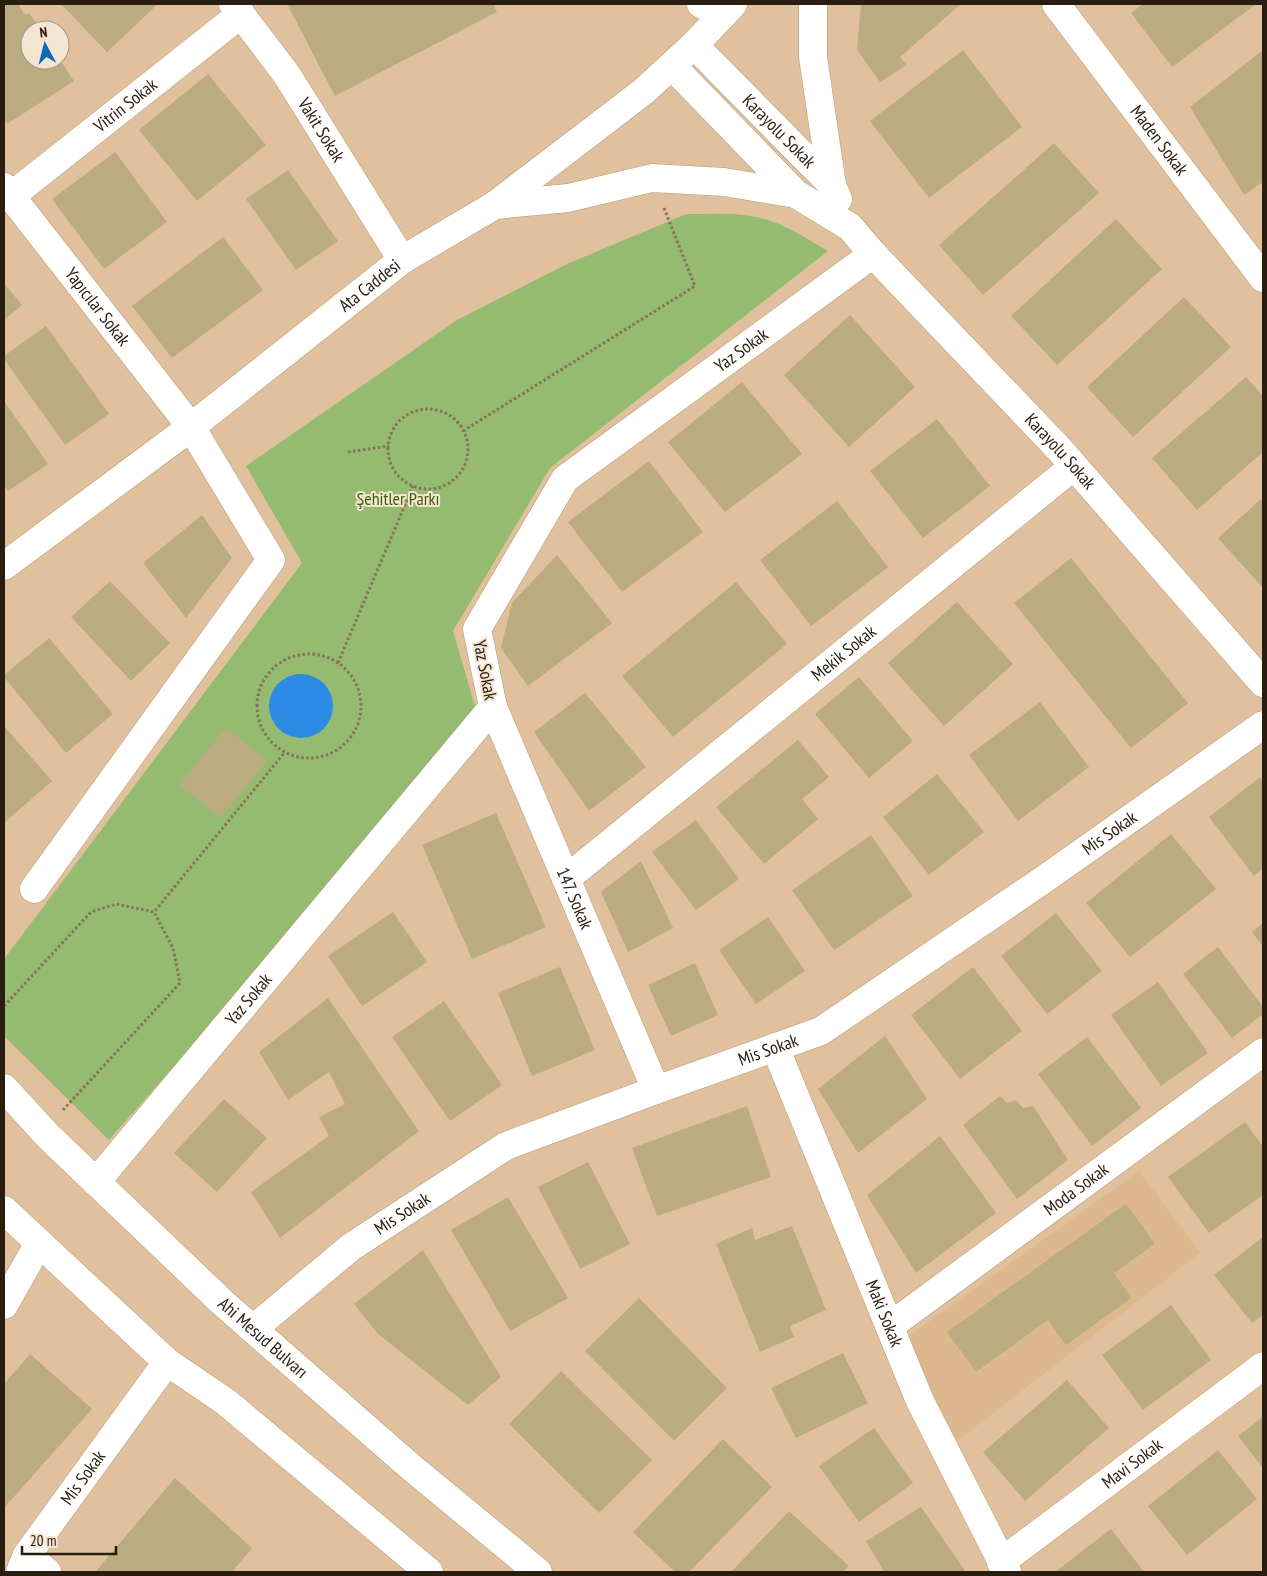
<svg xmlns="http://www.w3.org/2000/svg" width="1267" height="1576" font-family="'PT Sans Narrow',sans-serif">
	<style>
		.built { fill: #ddb88e }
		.green { fill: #94bb70 }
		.water { fill: #2c8ce5 }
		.building { fill: #bbab80 }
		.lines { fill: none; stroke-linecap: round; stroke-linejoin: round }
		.minor-casing { stroke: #b69874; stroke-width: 29 }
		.major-casing { stroke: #b69874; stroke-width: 29 }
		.path { stroke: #867157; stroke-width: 3; stroke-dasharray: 2.5 2.5; stroke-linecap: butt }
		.minor { stroke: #fff; stroke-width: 28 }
		.major { stroke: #fff; stroke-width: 28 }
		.labels { text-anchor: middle; stroke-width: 4; stroke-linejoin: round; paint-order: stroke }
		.street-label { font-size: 18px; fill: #281d0f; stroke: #f5e5d3 }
		.park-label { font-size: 18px; fill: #3b5e0a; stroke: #f5e5d3 }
	</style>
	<rect width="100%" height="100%" fill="#e1c19d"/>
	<path class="built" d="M 1139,1171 L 1200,1253 L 956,1442 L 906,1338 Z"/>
	<path class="green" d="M 686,214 C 711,214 736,212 761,218 C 785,224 807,239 828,251 L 550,468 L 453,631 L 475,706 L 240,991 L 109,1140 L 4,1036 L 4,959 L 302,563 L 246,466 L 457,320 L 567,264 Z"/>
	<path class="water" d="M269 706a32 32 0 1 1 64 0a32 32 0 1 1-64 0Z"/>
	<path class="building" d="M 4,4 L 18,4 L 25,15 L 29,13 L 41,30 L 30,30 L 30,60 L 60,60 L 74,81 L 7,124 L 4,119 Z
		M 61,4 L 158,4 L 107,52 Z
		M 287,4 L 493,4 L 497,12 L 335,96 Z
		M 861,4 L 961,4 L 900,57 L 907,65 L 880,82 L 857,50 Z
		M 1143,4 L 1256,4 L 1172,67 L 1131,13 Z
		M 963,50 L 1022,127 L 929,198 L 870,121 Z
		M 1263,50 L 1263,182 L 1244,195 L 1190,107 Z
		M 208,74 L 266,145 L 197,201 L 139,130 Z
		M 1054,143 L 1099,193 L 983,295 L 939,245 Z
		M 115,152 L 167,222 L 104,269 L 52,199 Z
		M 288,170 L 338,241 L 296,270 L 246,199 Z
		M 1116,219 L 1162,269 L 1057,365 L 1011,316 Z
		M 223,237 L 263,290 L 172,358 L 132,306 Z
		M 4,283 L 22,305 L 4,320 Z
		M 1184,297 L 1231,347 L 1133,437 L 1087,387 Z
		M 850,315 L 915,387 L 849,447 L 784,375 Z
		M 46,326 L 109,414 L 65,445 L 4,359 L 4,356 Z
		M 1246,377 L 1263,396 L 1263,452 L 1197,510 L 1152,458 Z
		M 742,382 L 802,454 L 725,512 L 668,442 Z
		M 4,401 L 48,464 L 8,491 L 4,485 Z
		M 937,419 L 990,486 L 923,538 L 870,471 Z
		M 649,461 L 703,532 L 622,592 L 568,522 Z
		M 1261,499 L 1263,502 L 1263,588 L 1218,538 Z
		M 837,501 L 888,567 L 811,626 L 760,560 Z
		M 202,515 L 232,558 L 186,618 L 143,563 Z
		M 557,555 L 612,623 L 528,686 L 501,648 L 512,603 Z
		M 1071,558 L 1188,703 L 1131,748 L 1014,603 Z
		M 110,581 L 170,643 L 131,681 L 71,617 Z
		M 736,582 L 787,644 L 673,737 L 622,676 Z
		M 957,602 L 1013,664 L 944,726 L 888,663 Z
		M 49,638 L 113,714 L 66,753 L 4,677 L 4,675 Z
		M 859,677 L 913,741 L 869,778 L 815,714 Z
		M 585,693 L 646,767 L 589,811 L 534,732 Z
		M 1040,702 L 1089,767 L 1018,821 L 969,755 Z
		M 4,726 L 52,781 L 5,822 L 4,821 Z
		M 226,727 L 267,761 L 221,818 L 179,785 Z
		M 798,740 L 829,777 L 802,799 L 818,819 L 764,864 L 716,807 Z
		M 937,774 L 984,832 L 929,875 L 883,817 Z
		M 1260,777 L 1263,781 L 1263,868 L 1254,876 L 1209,817 Z
		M 496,813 L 546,927 L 472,959 L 422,845 Z
		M 696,820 L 739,879 L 696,910 L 652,852 Z
		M 1171,834 L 1216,889 L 1130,957 L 1086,903 Z
		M 871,835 L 913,896 L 834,950 L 792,890 Z
		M 641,861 L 673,928 L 628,952 L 601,892 Z
		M 393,912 L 427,962 L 362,1006 L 328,956 Z
		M 1056,913 L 1102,971 L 1047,1014 L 1001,956 Z
		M 768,917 L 805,971 L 756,1004 L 719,950 Z
		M 1263,923 L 1263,947 L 1252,932 Z
		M 1218,947 L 1263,1007 L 1263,1014 L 1232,1038 L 1183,974 Z
		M 695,963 L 718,1015 L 671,1036 L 648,985 Z
		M 560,967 L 595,1050 L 532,1076 L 498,993 Z
		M 973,967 L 1022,1031 L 960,1079 L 911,1015 Z
		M 1158,982 L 1208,1053 L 1161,1086 L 1111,1015 Z
		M 328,998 L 419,1131 L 280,1238 L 251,1192 L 329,1136 L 319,1117 L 345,1104 L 329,1072 L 288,1100 L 259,1052 Z
		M 444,1001 L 502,1085 L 450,1121 L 392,1037 Z
		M 885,1036 L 927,1099 L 858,1153 L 818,1089 Z
		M 1087,1037 L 1141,1108 L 1092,1146 L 1038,1074 Z
		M 1000,1096 L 1007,1103 L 1016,1100 L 1023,1108 L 1033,1106 L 1068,1160 L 1017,1199 L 963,1125 Z
		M 224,1099 L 267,1138 L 217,1192 L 174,1153 Z
		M 747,1106 L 771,1177 L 657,1216 L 632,1148 Z
		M 1245,1122 L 1263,1147 L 1263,1195 L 1209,1233 L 1168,1177 Z
		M 940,1136 L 996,1213 L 916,1273 L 867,1195 Z
		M 588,1162 L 630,1244 L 580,1269 L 538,1187 Z
		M 508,1197 L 568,1298 L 510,1331 L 451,1230 Z
		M 1126,1204 L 1155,1244 L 1114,1273 L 1131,1298 L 1066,1345 L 1048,1320 L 976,1372 L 947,1332 Z
		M 792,1226 L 826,1310 L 790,1326 L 794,1337 L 760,1352 L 716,1244 L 752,1228 L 755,1240 Z
		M 1263,1237 L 1263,1315 L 1252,1323 L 1214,1275 Z
		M 423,1250 L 501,1377 L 468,1405 L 378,1334 L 354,1304 Z
		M 639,1298 L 727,1388 L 674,1441 L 585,1351 Z
		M 1171,1305 L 1211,1360 L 1143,1410 L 1102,1355 Z
		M 843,1353 L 868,1403 L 796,1438 L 771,1388 Z
		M 30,1354 L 92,1409 L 4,1508 L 4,1384 Z
		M 561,1371 L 652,1460 L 599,1513 L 509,1424 Z
		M 1067,1380 L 1109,1428 L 1025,1501 L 983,1452 Z
		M 1263,1417 L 1263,1468 L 1238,1436 Z
		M 874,1428 L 913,1483 L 859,1522 L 819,1466 Z
		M 723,1439 L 772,1487 L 689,1572 L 675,1572 L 633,1532 Z
		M 1218,1450 L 1257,1499 L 1187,1555 L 1148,1506 Z
		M 175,1478 L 252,1548 L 232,1572 L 99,1572 L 97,1570 Z
		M 921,1507 L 966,1572 L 884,1572 L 866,1541 Z
		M 789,1511 L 849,1566 L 843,1572 L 731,1572 Z
		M 1111,1529 L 1144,1572 L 1055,1572 Z"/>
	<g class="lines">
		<g class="minor-casing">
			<g id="minor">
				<path id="s1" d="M 233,4 L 287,75 L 402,260"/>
				<path d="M 701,4 L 723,15"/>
				<path id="s2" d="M 1056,4 L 1263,278"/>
				<path id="s3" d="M 694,45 L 832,185 L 838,199"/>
				<path id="s4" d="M 672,66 L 796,194 L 850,227 L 873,254 L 1060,450 L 1263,683"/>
				<path id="s5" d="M 4,187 L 191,427 L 271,560 L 34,889"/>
				<path id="s6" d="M 11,196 L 241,14"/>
				<path id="s7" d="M 493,707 L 656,1090"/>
				<path id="s8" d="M 566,879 L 1074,466"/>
				<path id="s9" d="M 775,1047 L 920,1401 L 1007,1572"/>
				<path id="s10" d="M 96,1182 L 493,707 L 477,629 L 565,479 L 873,254"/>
				<path d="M 4,1305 L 39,1243"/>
				<path id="s11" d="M 890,1326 L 1263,1052"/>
				<path id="s12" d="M 253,1329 L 351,1247 L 506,1146 L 656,1090 L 821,1031 L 1043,880 L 1263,725"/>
				<path d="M 27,1555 L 47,1572"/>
				<path id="s13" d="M 1001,1562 L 1263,1366"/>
				<path id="s14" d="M 20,1572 L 27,1555 L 167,1362"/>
			</g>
		</g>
		<g class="major-casing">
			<g id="major">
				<path d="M 813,4 L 813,57 L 832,185"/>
				<path d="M 495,205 L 568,198 L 652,178 L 724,182 L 796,194"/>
				<path id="s15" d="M 4,566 L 191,427 L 402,260 L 495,205 L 644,91 L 694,45 L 733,4"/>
				<path id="s16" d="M 4,1088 L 48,1136 L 223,1303 L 412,1468 L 538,1572"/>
				<path d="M 4,1210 L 167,1362 L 226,1402 L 429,1572"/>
			</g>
		</g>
		<path class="path" d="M388 449a40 40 0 1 1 80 0a40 40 0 1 1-80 0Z
			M 463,431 L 695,286 L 664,208
			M 348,452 L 389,446
			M257 706a52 52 0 1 1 104 0a52 52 0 1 1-104 0Z
			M 338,663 L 413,486
			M 4,1006 L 91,912 L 116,904 L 154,912 L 285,752
			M 63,1110 L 180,983 L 173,948 L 154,912"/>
		<use href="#minor" class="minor"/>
		<use href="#major" class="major"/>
	</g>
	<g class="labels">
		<g class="street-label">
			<text dy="6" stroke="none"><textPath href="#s6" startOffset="146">Vitrin Sokak</textPath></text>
			<text dy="6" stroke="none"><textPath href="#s1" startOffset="154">Vakit Sokak</textPath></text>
			<text dy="6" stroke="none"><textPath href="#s3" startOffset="121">Karayolu Sokak</textPath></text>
			<text dy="6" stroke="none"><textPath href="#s2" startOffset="171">Maden Sokak</textPath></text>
			<text dy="6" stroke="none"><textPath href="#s15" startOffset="461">Ata Caddesi</textPath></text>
			<text dy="6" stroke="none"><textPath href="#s5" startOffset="152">Yapıcılar Sokak</textPath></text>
			<text dy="6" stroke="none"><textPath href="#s10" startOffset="1091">Yaz Sokak</textPath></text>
			<text dy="6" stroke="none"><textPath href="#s4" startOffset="549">Karayolu Sokak</textPath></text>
			<text dy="6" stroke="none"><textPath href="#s8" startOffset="358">Mekik Sokak</textPath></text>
			<text transform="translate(485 670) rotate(79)" y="6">Yaz Sokak</text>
			<text dy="6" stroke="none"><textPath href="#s12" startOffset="998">Mis Sokak</textPath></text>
			<text dy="6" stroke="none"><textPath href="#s7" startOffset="208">147. Sokak</textPath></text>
			<text dy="6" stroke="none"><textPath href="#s10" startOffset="238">Yaz Sokak</textPath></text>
			<text dy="6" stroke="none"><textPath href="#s12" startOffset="592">Mis Sokak</textPath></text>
			<text dy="6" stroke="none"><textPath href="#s11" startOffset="231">Moda Sokak</textPath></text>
			<text dy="6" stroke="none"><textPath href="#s12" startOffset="189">Mis Sokak</textPath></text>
			<text dy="6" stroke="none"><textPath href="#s9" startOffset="288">Maki Sokak</textPath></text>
			<text dy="6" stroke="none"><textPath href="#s16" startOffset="360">Ahi Mesud Bulvarı</textPath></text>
			<text dy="6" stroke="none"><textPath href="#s13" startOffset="164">Mavi Sokak</textPath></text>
			<text dy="6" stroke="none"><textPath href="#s14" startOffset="114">Mis Sokak</textPath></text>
		</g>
		<g class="park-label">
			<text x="398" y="505">Şehitler Parkı</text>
		</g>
	</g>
	<rect width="1267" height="1576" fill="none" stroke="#281d0f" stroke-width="10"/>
	<g transform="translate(45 45) rotate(353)"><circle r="24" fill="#f5e5d3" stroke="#a39585"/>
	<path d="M0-4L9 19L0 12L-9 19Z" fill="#0c69b6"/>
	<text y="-8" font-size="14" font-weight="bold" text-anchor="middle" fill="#281d0f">N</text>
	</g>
	<path d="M22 1546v8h94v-8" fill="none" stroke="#281d0f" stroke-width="2.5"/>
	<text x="30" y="1546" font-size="15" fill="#281d0f" stroke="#f5e5d3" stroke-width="4" paint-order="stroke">20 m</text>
</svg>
